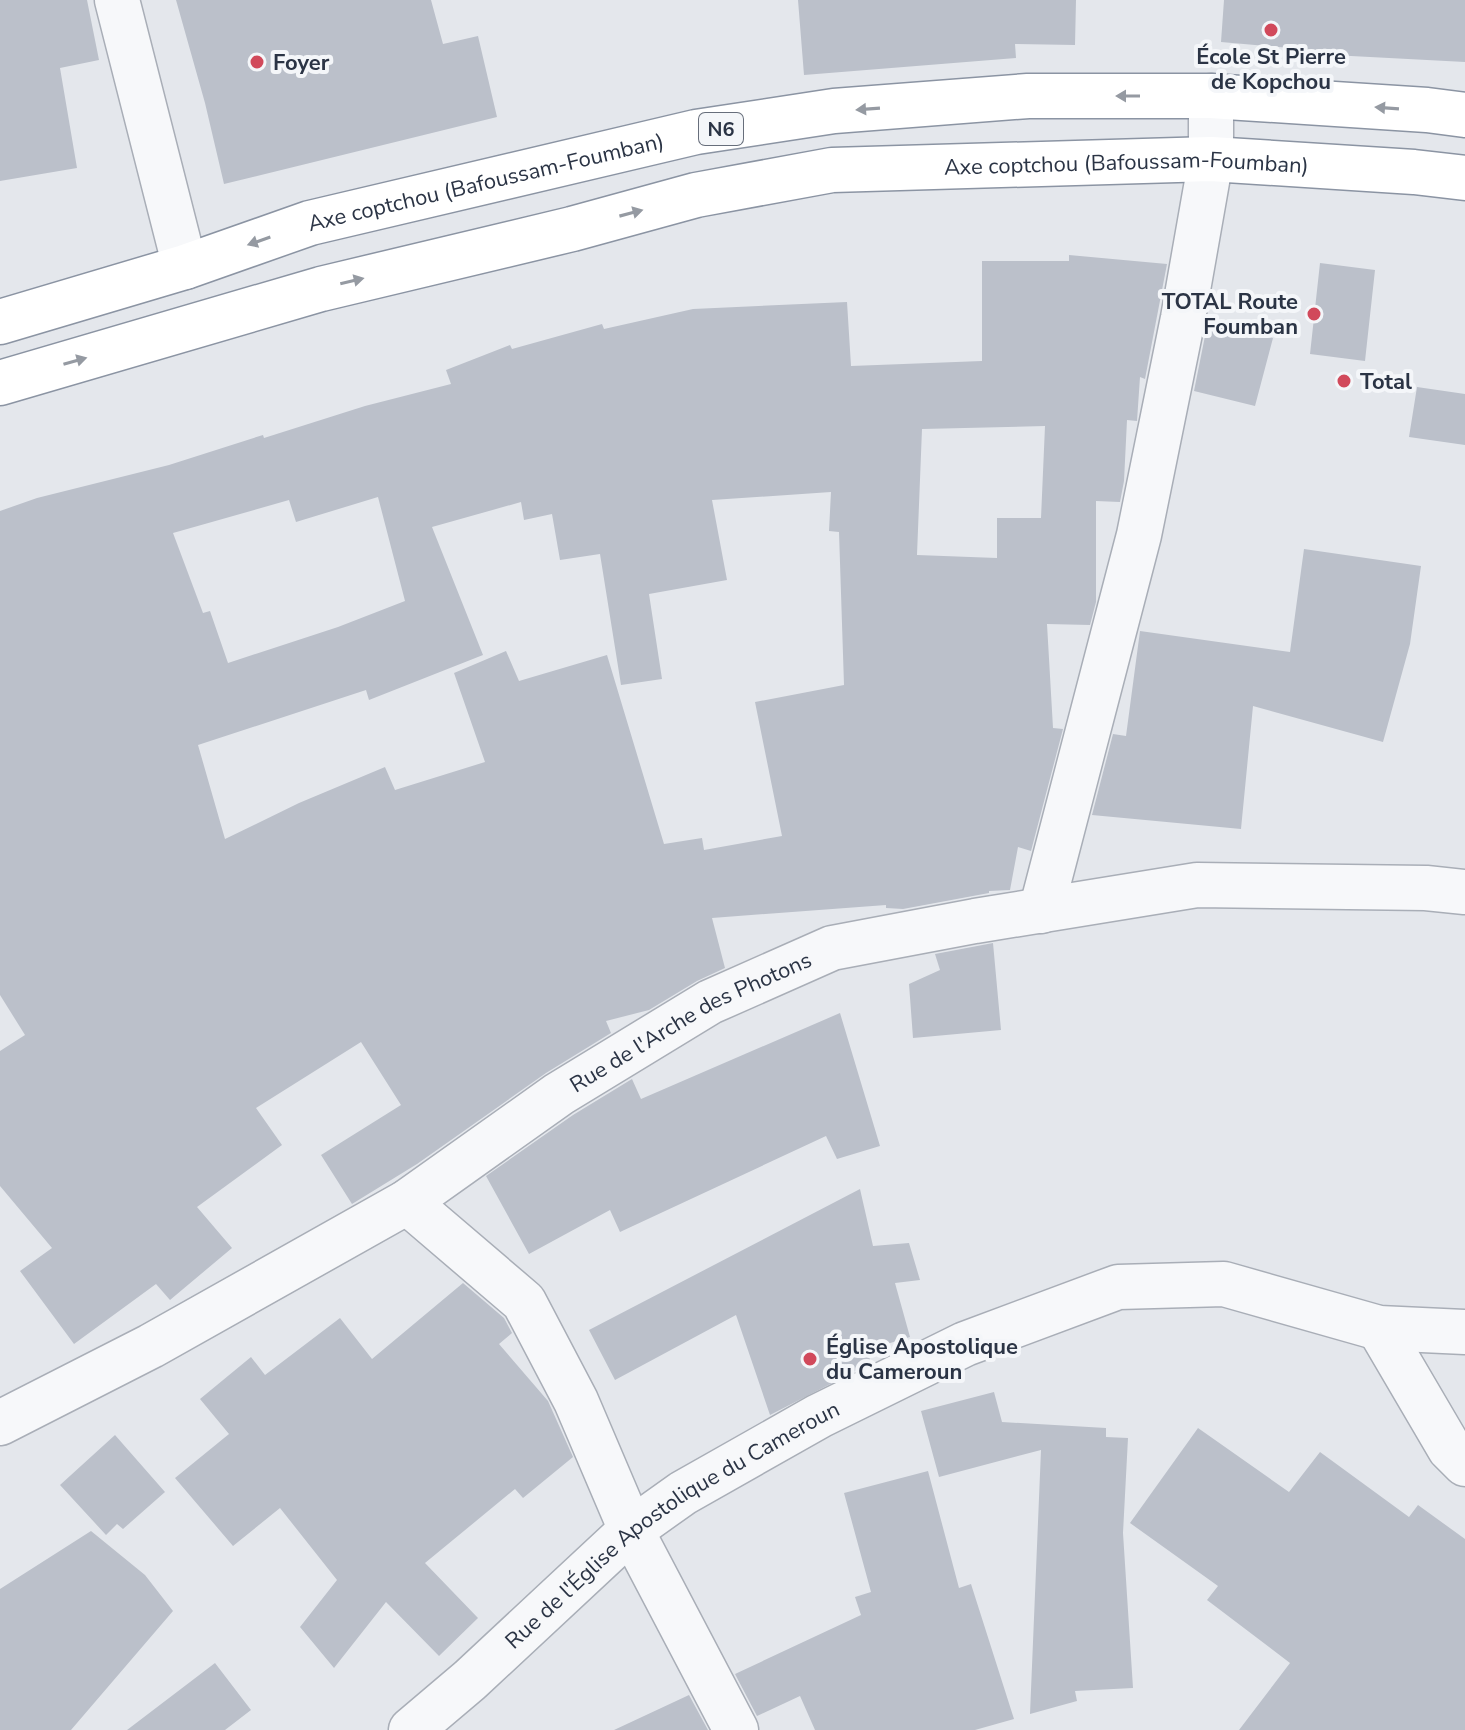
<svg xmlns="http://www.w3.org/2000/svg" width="1465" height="1730" font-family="'Nunito Sans',sans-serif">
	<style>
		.building { fill: #bbc0ca; fill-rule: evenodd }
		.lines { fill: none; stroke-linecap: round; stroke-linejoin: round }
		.street-casing { stroke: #a9aeb7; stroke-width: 47 }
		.highway-casing { stroke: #8b94a3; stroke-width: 47 }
		.street { stroke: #f7f8fa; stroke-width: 44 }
		.highway { stroke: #fff; stroke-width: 44 }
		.oneway { fill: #959aa2 }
		.poi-dot { fill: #d1495b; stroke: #f4f6f9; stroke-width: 3 }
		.labels { text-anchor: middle; stroke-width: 8; stroke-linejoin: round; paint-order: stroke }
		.shield { fill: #f4f6f9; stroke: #676e7b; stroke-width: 2 }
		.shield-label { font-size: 20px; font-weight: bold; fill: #2b3445 }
		.poi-label { font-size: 22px; font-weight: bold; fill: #2b3445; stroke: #f4f6f9; text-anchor: start }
		.street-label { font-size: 22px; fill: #2b3445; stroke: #f4f6f9 }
	</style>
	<rect width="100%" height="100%" fill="#e4e7ec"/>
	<path class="building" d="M 0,0 L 87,0 L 99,60 L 60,68 L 77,168 L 0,181 Z
		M 176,0 L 431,0 L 443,44 L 478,36 L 497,117 L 224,184 L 205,103 Z
		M 798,0 L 1076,0 L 1075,45 L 1015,44 L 1016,58 L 804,75 Z
		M 1224,0 L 1465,0 L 1465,62 L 1313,54 L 1313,50 L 1221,42 Z
		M 1069,255 L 1167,264 L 1145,379 L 1140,377 L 1137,421 L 1127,420 L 1124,481 L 1120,502 L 1096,501 L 1096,602 L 1090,625 L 1047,624 L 1053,728 L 1063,729 L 1031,851 L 1018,847 L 1010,890 L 989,891 L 989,893 L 903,909 L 886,908 L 886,905 L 712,918 L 725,968 L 697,981 L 649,1010 L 606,1021 L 611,1033 L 546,1073 L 417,1164 L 352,1204 L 321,1155 L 401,1105 L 361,1042 L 256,1108 L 282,1145 L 197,1207 L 232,1248 L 170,1300 L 156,1284 L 74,1344 L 20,1271 L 52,1248 L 0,1186 L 0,1051 L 25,1035 L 0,995 L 0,511 L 37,498 L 169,465 L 263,435 L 264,438 L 365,406 L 451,384 L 446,370 L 510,345 L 512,349 L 602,324 L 604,329 L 693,309 L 847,302 L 851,366 L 982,361 L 982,261 L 1069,261 ZM 1045,426 L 1041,518 L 997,518 L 997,558 L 917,555 L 922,429 ZM 831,492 L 829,531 L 839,532 L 844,685 L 755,702 L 782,836 L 704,850 L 702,838 L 664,844 L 607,655 L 519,681 L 506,651 L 454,673 L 485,762 L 395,790 L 385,767 L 299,803 L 225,839 L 198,745 L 366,690 L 369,700 L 483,655 L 432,527 L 521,502 L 524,520 L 552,514 L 560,560 L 600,554 L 621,685 L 662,679 L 649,594 L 727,580 L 712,500 ZM 378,497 L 405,601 L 338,627 L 228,663 L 210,611 L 203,613 L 173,533 L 289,500 L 296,522 Z
		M 1320,263 L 1375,270 L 1365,361 L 1310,354 Z
		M 1208,321 L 1273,338 L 1255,406 L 1194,391 Z
		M 1417,387 L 1465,394 L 1465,445 L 1409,437 Z
		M 1304,549 L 1421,566 L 1410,644 L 1383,742 L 1253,706 L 1241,829 L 1092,815 L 1113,734 L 1126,736 L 1140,631 L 1290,652 Z
		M 993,943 L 1001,1030 L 913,1038 L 909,984 L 940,970 L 935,954 Z
		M 840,1013 L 880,1146 L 837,1159 L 826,1136 L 620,1232 L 610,1210 L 529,1254 L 486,1176 L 573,1115 L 632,1079 L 641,1099 Z
		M 860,1189 L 873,1246 L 909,1243 L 920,1280 L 895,1283 L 910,1337 L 867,1350 L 871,1363 L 770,1415 L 736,1315 L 615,1380 L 589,1330 Z
		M 463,1283 L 504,1318 L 512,1333 L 499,1344 L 548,1401 L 573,1457 L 523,1498 L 515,1489 L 425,1563 L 478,1618 L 439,1656 L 386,1602 L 334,1668 L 300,1627 L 337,1580 L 280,1508 L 233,1546 L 175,1478 L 229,1434 L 200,1399 L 251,1357 L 265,1375 L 340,1318 L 372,1359 Z
		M 994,1392 L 1002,1422 L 1106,1428 L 1106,1437 L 1128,1438 L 1123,1533 L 1133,1688 L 1075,1691 L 1077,1701 L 1030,1714 L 1041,1450 L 939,1477 L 921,1411 Z
		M 1198,1428 L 1289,1492 L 1320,1452 L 1409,1517 L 1418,1505 L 1465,1539 L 1465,1730 L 1239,1730 L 1290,1663 L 1207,1600 L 1218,1586 L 1130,1523 Z
		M 115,1435 L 165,1492 L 123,1529 L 117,1524 L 106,1535 L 60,1485 Z
		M 928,1471 L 959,1588 L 971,1584 L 1014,1719 L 975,1730 L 815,1730 L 800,1696 L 757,1716 L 735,1674 L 861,1615 L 855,1597 L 871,1592 L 844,1493 Z
		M 91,1531 L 145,1575 L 173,1611 L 71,1730 L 0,1730 L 0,1589 Z
		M 215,1663 L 251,1710 L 225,1730 L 127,1730 Z
		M 689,1695 L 708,1730 L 614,1730 Z"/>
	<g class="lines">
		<g class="street-casing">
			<g id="street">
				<path d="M 117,0 L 185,267"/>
				<path d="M 1041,911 L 1139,535 L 1183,318 L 1211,159 L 1211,96"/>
				<path d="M 407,1202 L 524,1302 L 576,1401 L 631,1530 L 736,1730"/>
				<path d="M 1379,1328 L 1450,1449 L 1465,1464"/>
				<path id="s1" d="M 0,1423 L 151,1346 L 407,1202 L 559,1094 L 710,1002 L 832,948 L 975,921 L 1197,885 L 1426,888 L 1465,892"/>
				<path id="s2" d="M 411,1730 L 470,1680 L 631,1530 L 683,1493 L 819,1416 L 965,1344 L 1118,1287 L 1224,1284 L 1379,1328 L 1465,1332"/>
			</g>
		</g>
		<g class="highway-casing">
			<g id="highway">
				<path id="s3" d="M 0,322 L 185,267 L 310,223 L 696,132 L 834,111 L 1028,96 L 1211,96 L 1427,110 L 1465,115"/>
				<path id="s4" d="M 0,383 L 321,289 L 572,229 L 696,195 L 832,170 L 1211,159 L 1414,172 L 1465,178"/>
			</g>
		</g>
		<use href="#street" class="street"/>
		<use href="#highway" class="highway"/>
	</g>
	<defs><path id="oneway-solid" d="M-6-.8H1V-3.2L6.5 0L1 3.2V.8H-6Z" transform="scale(2)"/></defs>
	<g class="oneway">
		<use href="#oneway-solid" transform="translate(1128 96) rotate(180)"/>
		<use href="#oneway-solid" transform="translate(1387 108) rotate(-176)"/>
		<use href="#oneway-solid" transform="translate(868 109) rotate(176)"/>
		<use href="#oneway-solid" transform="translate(631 213) rotate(-15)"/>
		<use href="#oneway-solid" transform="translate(259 241) rotate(161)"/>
		<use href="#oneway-solid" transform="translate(352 281) rotate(-13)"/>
		<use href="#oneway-solid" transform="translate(75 361) rotate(-16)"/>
	</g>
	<g class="poi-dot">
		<circle cx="1271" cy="30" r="8"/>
		<circle cx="257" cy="62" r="8"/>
		<circle cx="1314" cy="314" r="8"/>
		<circle cx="1344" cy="381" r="8"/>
		<circle cx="810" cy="1359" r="8"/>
	</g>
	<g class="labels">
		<rect class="shield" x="699" y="113" width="44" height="32" rx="6"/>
		<g class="shield-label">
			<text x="721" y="136">N6</text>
		</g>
		<g class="poi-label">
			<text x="1271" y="64" text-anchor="middle">École St Pierre<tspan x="1271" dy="25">de Kopchou</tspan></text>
			<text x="273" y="70">Foyer</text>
			<text x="1298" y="309" text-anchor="end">TOTAL Route<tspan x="1298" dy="25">Foumban</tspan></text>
			<text x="1360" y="389">Total</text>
			<text x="826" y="1354">Église Apostolique<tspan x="826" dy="25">du Cameroun</tspan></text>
		</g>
		<g class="street-label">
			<text dy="8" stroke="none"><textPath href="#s4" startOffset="1154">Axe coptchou (Bafoussam-Foumban)</textPath></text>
			<text dy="8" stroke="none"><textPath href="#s3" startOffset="506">Axe coptchou (Bafoussam-Foumban)</textPath></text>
			<text dy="8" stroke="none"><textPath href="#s1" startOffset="800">Rue de l'Arche des Photons</textPath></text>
			<text dy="8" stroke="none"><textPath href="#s2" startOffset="334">Rue de l'Église Apostolique du Cameroun</textPath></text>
		</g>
	</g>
</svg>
